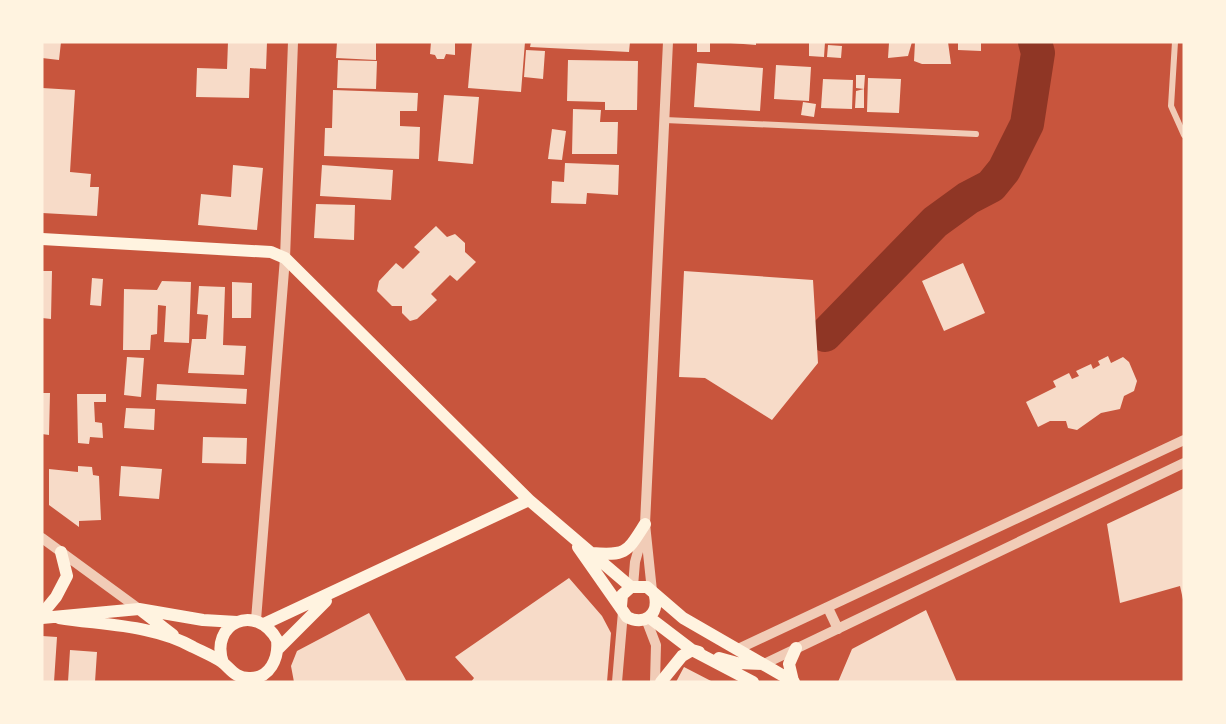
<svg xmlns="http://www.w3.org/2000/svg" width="1226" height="724" font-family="'Open Sans',sans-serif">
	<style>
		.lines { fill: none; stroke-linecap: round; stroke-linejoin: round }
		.river { stroke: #8f3625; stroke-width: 34 }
		.building { fill: #f7dbc8 }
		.minor { stroke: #f1ccb7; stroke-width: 6 }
		.tertiary { stroke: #f1ccb7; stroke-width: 10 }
		.secondary { stroke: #fff3e0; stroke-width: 12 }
	</style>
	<rect width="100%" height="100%" fill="#c8553d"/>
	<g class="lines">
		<path class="river" d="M 825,335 L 935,222 L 968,198 L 991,186 L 1004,170 L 1027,124 L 1038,53 L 1035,42"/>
	</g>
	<path class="building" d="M 42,42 L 61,42 L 59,60 L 42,58 Z
		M 228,42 L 267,42 L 266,69 L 250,68 L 249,98 L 196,97 L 197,68 L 227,69 Z
		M 337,42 L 376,42 L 376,60 L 336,58 Z
		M 431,42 L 455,42 L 455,55 L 446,54 L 444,59 L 437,59 L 435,55 L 430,54 Z
		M 472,42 L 525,42 L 521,92 L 468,88 Z
		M 531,42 L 630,42 L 629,52 L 530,47 Z
		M 697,42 L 710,42 L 710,52 L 697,52 Z
		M 718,42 L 756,42 L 756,45 Z
		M 809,42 L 825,42 L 824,57 L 809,56 Z
		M 912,42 L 908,56 L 888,58 L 889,43 Z
		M 915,42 L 948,42 L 951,64 L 922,64 L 914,61 Z
		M 958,42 L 981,42 L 981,51 L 958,50 Z
		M 828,45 L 842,46 L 841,58 L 827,57 Z
		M 526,50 L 545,51 L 543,79 L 524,77 Z
		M 338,60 L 377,61 L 376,89 L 337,88 Z
		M 568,60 L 638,61 L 637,110 L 605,110 L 605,102 L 567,101 Z
		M 697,63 L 763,68 L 760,111 L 694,107 Z
		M 776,65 L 811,67 L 809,101 L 774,99 Z
		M 856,75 L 865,75 L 864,89 L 856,88 Z
		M 868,78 L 901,79 L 899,113 L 867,112 Z
		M 823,79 L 853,80 L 852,109 L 821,108 Z
		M 42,88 L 75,90 L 70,172 L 91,174 L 90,187 L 99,187 L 97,216 L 42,213 Z
		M 864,89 L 864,108 L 855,108 L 856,91 Z
		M 333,90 L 418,93 L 417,111 L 400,111 L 400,126 L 420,127 L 419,159 L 324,156 L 325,128 L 332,128 Z
		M 444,95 L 479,97 L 473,164 L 438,161 Z
		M 803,102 L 816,104 L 814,117 L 801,115 Z
		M 573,109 L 601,110 L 600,122 L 618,122 L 617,154 L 572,154 Z
		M 552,129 L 566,131 L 562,160 L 548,159 Z
		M 565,163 L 619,165 L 618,195 L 587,193 L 586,204 L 551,203 L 552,181 L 564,182 Z
		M 233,165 L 263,168 L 257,230 L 198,225 L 201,194 L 231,197 Z
		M 322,165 L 393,170 L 391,200 L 320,196 Z
		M 316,204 L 355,205 L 354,240 L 314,238 Z
		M 436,226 L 447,237 L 455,234 L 465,243 L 465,252 L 476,262 L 457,281 L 450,275 L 431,294 L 437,300 L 417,319 L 410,321 L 402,313 L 402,306 L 392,306 L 377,291 L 379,281 L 396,263 L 403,269 L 420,252 L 414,247 Z
		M 963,263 L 985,313 L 944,331 L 922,281 Z
		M 42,271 L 52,271 L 51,319 L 42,318 Z
		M 684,271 L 813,280 L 818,363 L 772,420 L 705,378 L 679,377 Z
		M 92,278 L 103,279 L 101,306 L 90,305 Z
		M 162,281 L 191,282 L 189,343 L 164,342 L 166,306 L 158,305 L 157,334 L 151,335 L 150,350 L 123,350 L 124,289 L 157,290 Z
		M 232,282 L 252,283 L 251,318 L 232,318 Z
		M 199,286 L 225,287 L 223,345 L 246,346 L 244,375 L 188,373 L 192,339 L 206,339 L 208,315 L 197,314 Z
		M 1108,356 L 1111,363 L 1123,357 L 1129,362 L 1137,381 L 1134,391 L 1124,396 L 1120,409 L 1101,413 L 1077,430 L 1068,428 L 1066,421 L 1050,421 L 1038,427 L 1026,402 L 1056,387 L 1053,381 L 1069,373 L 1072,379 L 1079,376 L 1076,371 L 1091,364 L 1093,369 L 1100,365 L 1098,361 Z
		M 127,357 L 144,358 L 141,397 L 124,395 Z
		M 157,384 L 247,389 L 246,404 L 156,400 Z
		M 42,393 L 50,393 L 49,435 L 42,434 Z
		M 77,394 L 106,394 L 106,402 L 94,402 L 95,422 L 102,423 L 103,438 L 90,437 L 89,444 L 78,443 Z
		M 126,408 L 155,409 L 154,430 L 124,428 Z
		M 203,437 L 247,438 L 246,464 L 202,463 Z
		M 78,466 L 92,467 L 93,475 L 99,476 L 101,520 L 79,521 L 79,527 L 49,505 L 49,469 L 78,472 Z
		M 121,466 L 162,469 L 159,499 L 119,496 Z
		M 1184,488 L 1184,604 L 1180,586 L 1120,603 L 1107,524 Z
		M 569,578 L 602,616 L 611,633 L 607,682 L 471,682 L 474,678 L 455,657 Z
		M 926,610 L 957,682 L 838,682 L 852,649 Z
		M 369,613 L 407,682 L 294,682 L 291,666 L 297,651 Z
		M 42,636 L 57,637 L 54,682 L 42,682 Z
		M 70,650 L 97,652 L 95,682 L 68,682 Z
		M 684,667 L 713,682 L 676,682 Z"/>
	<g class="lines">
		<path class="minor" d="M 1175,42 L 1171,106 L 1184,135
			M 665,120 L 976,134"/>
		<path class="tertiary" d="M 42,538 L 139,609
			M 633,586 L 635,562 L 644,530
			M 652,591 L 645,524 L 668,42
			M 828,608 L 838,629
			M 646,619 L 656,645 L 655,682
			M 256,620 L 285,258 L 293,42
			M 738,649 L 1184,440
			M 764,664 L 1184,463
			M 617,682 L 623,612"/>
		<path class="secondary" d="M 42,239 L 271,252 L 285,258 L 529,500 L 631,587
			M 578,547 L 627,617 C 644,626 659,615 655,596
			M 592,553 C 627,556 627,552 645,524
			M 621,606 L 622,595 L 631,587 L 647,587 L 683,618 L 794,682
			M 142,611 L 173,635
			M 42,614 L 56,597 L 67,576 L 61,552
			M 42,618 L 139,609 L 203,620 L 237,622
			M 59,618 C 103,625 155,625 193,647 C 203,652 213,656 222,662 C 231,669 235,678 249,678 C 270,679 279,658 277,640 C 256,602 209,623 223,663
			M 650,618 L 692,650 L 753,682
			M 264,624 L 529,500
			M 278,649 L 326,601
			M 719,658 L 737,663 L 763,664
			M 793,681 L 789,664 L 796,648
			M 661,682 L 682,656 L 692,650 L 699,652"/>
	</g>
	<rect width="1226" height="724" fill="none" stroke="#fff3e0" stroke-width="87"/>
</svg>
